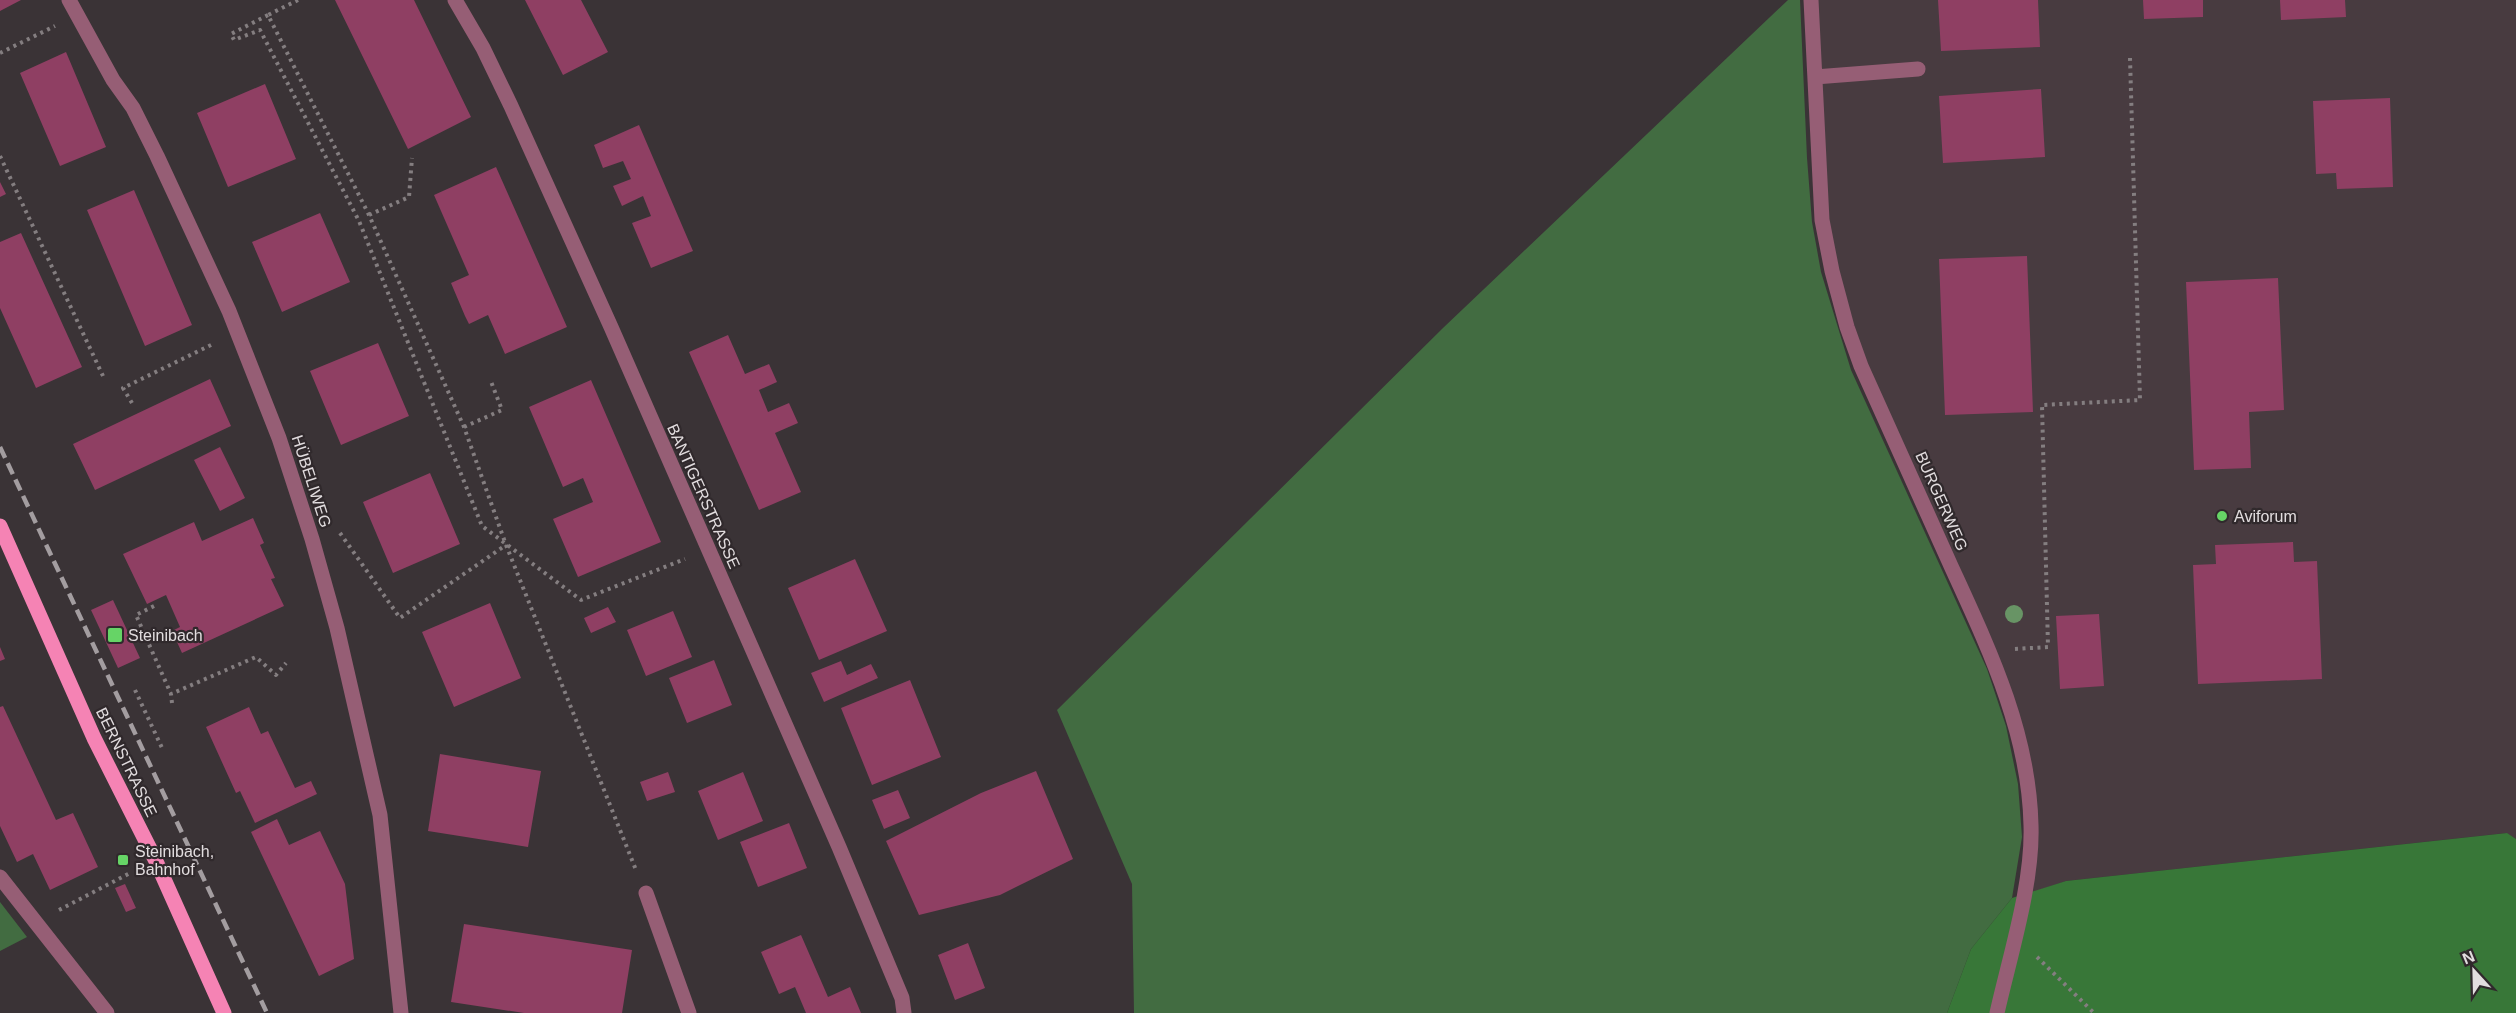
<svg xmlns="http://www.w3.org/2000/svg" width="2516" height="1013" font-family="Arial,sans-serif">
	<style>
		.built { fill: #483b40 }
		.green { fill: #426c41 }
		.forest { fill: #387738 }
		.building { fill: #8f3f63 }
		.lines { fill: none; stroke-linecap: round; stroke-linejoin: round }
		.path { stroke: #847e80; stroke-width: 4; stroke-dasharray: 3 4.5; stroke-linecap: butt }
		.minor { stroke: #965e75; stroke-width: 15 }
		.major { stroke: #f583b4; stroke-width: 15 }
		.rail { stroke: #a39da0; stroke-width: 4.5; stroke-dasharray: 12 6; stroke-linecap: butt }
		.tree { fill: #689465 }
		.poi-dot { fill: #66d466; stroke: #30292c; stroke-width: 2 }
		.labels { text-anchor: middle; stroke-width: 4.5; stroke-linejoin: round; paint-order: stroke }
		.street-label { font-size: 16px; fill: #e2dddf; stroke: #30292c }
		.poi-label { font-size: 16px; fill: #e2dddf; stroke: #30292c; text-anchor: start }
	</style>
	<rect width="100%" height="100%" fill="#3a3336"/>
	<path class="built" d="M 1811,0 L 2516,0 L 2516,839 L 2506,833 L 2066,881 L 2025,895 L 2031,827 L 2017,725 L 1861,366 L 1832,271 Z"/>
	<path class="green" d="M 1788,0 L 1800,0 L 1807,158 L 1812,222 L 1821,272 L 1851,370 L 1987,669 L 2006,726 L 2018,784 L 2022,837 L 2012,898 L 1971,949 L 1947,1013 L 1134,1013 L 1132,884 L 1057,710 L 1443,328 Z
		M 0,902 L 27,937 L 0,951 Z"/>
	<path class="forest" d="M 2507,833 L 2516,839 L 2516,1013 L 1947,1013 L 1971,949 L 2012,898 L 2066,881 Z"/>
	<path class="building" d="M 0,0 L 21,0 L 0,11 Z
		M 335,0 L 414,0 L 471,117 L 408,149 Z
		M 525,0 L 581,0 L 608,52 L 563,75 Z
		M 1938,0 L 2038,0 L 2040,47 L 1941,51 Z
		M 2143,0 L 2203,0 L 2203,17 L 2144,19 Z
		M 2280,0 L 2345,0 L 2346,17 L 2281,20 Z
		M 66,52 L 106,147 L 60,166 L 20,73 Z
		M 265,84 L 296,159 L 228,187 L 197,113 Z
		M 2041,89 L 2045,157 L 1943,163 L 1939,96 Z
		M 2390,98 L 2393,187 L 2337,189 L 2336,173 L 2316,174 L 2313,101 Z
		M 639,125 L 693,251 L 651,268 L 632,223 L 651,216 L 643,196 L 622,206 L 613,186 L 631,179 L 623,161 L 603,168 L 594,145 Z
		M 496,167 L 567,327 L 505,354 L 488,315 L 469,324 L 465,316 L 451,283 L 469,275 L 434,195 Z
		M 0,182 L 6,194 L 0,197 Z
		M 134,190 L 192,325 L 145,346 L 87,210 Z
		M 320,213 L 350,282 L 282,312 L 252,242 Z
		M 21,233 L 82,367 L 36,388 L 0,308 L 0,242 Z
		M 2027,256 L 2033,412 L 1945,415 L 1939,259 Z
		M 2278,278 L 2284,410 L 2249,412 L 2251,468 L 2194,470 L 2186,282 Z
		M 728,335 L 745,374 L 769,364 L 777,382 L 759,390 L 768,412 L 789,403 L 798,423 L 775,433 L 801,492 L 759,510 L 689,352 Z
		M 378,343 L 409,416 L 341,445 L 310,371 Z
		M 210,379 L 231,426 L 95,490 L 73,444 Z
		M 591,380 L 661,542 L 578,577 L 553,519 L 593,502 L 583,478 L 563,487 L 529,407 Z
		M 220,447 L 245,498 L 220,511 L 194,460 Z
		M 430,473 L 460,544 L 393,573 L 363,502 Z
		M 253,518 L 264,543 L 260,545 L 275,578 L 271,579 L 284,606 L 182,653 L 172,631 L 180,627 L 166,595 L 147,604 L 123,554 L 194,522 L 202,541 Z
		M 2293,542 L 2294,562 L 2317,561 L 2322,679 L 2198,684 L 2193,565 L 2216,564 L 2215,545 Z
		M 855,559 L 887,631 L 819,660 L 788,588 Z
		M 113,600 L 140,658 L 118,668 L 91,610 Z
		M 490,603 L 521,678 L 454,707 L 422,632 Z
		M 608,607 L 616,622 L 591,633 L 584,618 Z
		M 673,611 L 692,657 L 646,676 L 627,630 Z
		M 2099,614 L 2104,686 L 2060,689 L 2056,616 Z
		M 0,647 L 5,659 L 0,661 Z
		M 714,660 L 732,705 L 687,723 L 669,678 Z
		M 841,661 L 847,675 L 871,664 L 878,678 L 824,702 L 811,673 Z
		M 910,680 L 941,757 L 872,785 L 841,708 Z
		M 3,706 L 56,820 L 73,813 L 98,867 L 50,890 L 33,854 L 17,862 L 0,826 L 0,707 Z
		M 249,707 L 261,734 L 268,731 L 295,788 L 311,781 L 317,794 L 255,823 L 240,791 L 236,793 L 206,727 Z
		M 440,754 L 541,771 L 528,847 L 428,831 Z
		M 1036,771 L 1073,859 L 1000,895 L 919,915 L 886,841 L 981,793 Z
		M 668,772 L 675,792 L 647,801 L 640,782 Z
		M 743,772 L 763,821 L 718,840 L 698,791 Z
		M 898,790 L 910,818 L 884,829 L 872,800 Z
		M 277,819 L 289,845 L 320,831 L 345,884 L 354,959 L 319,976 L 251,832 Z
		M 789,823 L 807,868 L 758,887 L 740,842 Z
		M 125,884 L 136,908 L 126,912 L 115,888 Z
		M 464,924 L 632,950 L 622,1013 L 524,1013 L 451,1002 Z
		M 801,935 L 828,997 L 850,987 L 861,1013 L 806,1013 L 795,987 L 779,994 L 761,952 Z
		M 968,943 L 985,988 L 955,1000 L 938,955 Z"/>
	<g class="lines">
		<path class="path" d="M 298,0 L 268,15 L 369,215 L 464,427 L 506,545 L 636,870
			M 268,15 L 231,34 L 234,40 L 260,30 L 359,221 L 482,526 L 581,600 L 685,559
			M 0,53 L 55,26
			M 0,156 L 103,376
			M 369,215 L 409,197 L 412,158
			M 132,403 L 123,388 L 215,343
			M 464,427 L 502,410 L 490,379
			M 340,533 L 400,618 L 506,545
			M 154,606 L 136,615 L 171,694
			M 2015,649 L 2048,647 L 2042,405 L 2140,400 L 2130,58
			M 135,690 L 163,750
			M 172,703 L 171,694 L 256,657 L 276,675 L 286,663
			M 59,910 L 132,872
			M 2037,957 L 2094,1013"/>
		<path class="minor" d="M 69,0 L 113,80 L 133,108 L 157,156 L 229,311 L 279,438 L 312,539 L 337,628 L 380,815 L 401,1013
			M 455,0 L 483,48 L 511,106 L 611,327 L 839,847 L 902,998 L 904,1013
			M 1811,0 L 1822,220 L 1832,271 L 1847,327 L 1861,366 C 1891,433 1921,499 1951,566 C 1989,649 2029,732 2031,825 C 2033,884 2010,955 1997,1013
			M 1815,77 L 1918,69
			M 0,877 L 107,1013
			M 646,893 L 689,1013"/>
		<path class="major" d="M 0,526 L 94,738 L 155,859 L 224,1013"/>
		<path class="rail" d="M 0,447 L 267,1013"/>
	</g>
	<circle class="tree" cx="2014" cy="614" r="9"/>
	<g class="poi-dot">
		<circle cx="2222" cy="516" r="6"/>
		<rect x="107" y="627" width="16" height="16" rx="3"/>
		<rect x="117" y="854" width="12" height="12" rx="3"/>
	</g>
	<g class="labels">
		<g class="street-label">
			<text transform="translate(312 481) rotate(72)" y="6">HÜBELIWEG</text>
			<text transform="translate(704 496) rotate(66)" y="6">BANTIGERSTRASSE</text>
			<text transform="translate(1942 501) rotate(66)" y="6">BURGERWEG</text>
			<text transform="translate(127 762) rotate(64)" y="6">BERNSTRASSE</text>
		</g>
		<g class="poi-label">
			<text x="2234" y="522">Aviforum</text>
			<text x="128" y="641">Steinibach</text>
			<text x="135" y="857">Steinibach,<tspan x="135" dy="18">Bahnhof</tspan></text>
		</g>
	</g>
	<g transform="translate(2474 971) rotate(338)" stroke="#30292c" stroke-width="4.5" paint-order="stroke">
	<path d="M0-4.5L10 22L0 15L-10 22Z" fill="#e2dddf"/>
	<text y="-9" font-size="16" font-weight="bold" text-anchor="middle" fill="#e2dddf">N</text>
	</g>
</svg>
